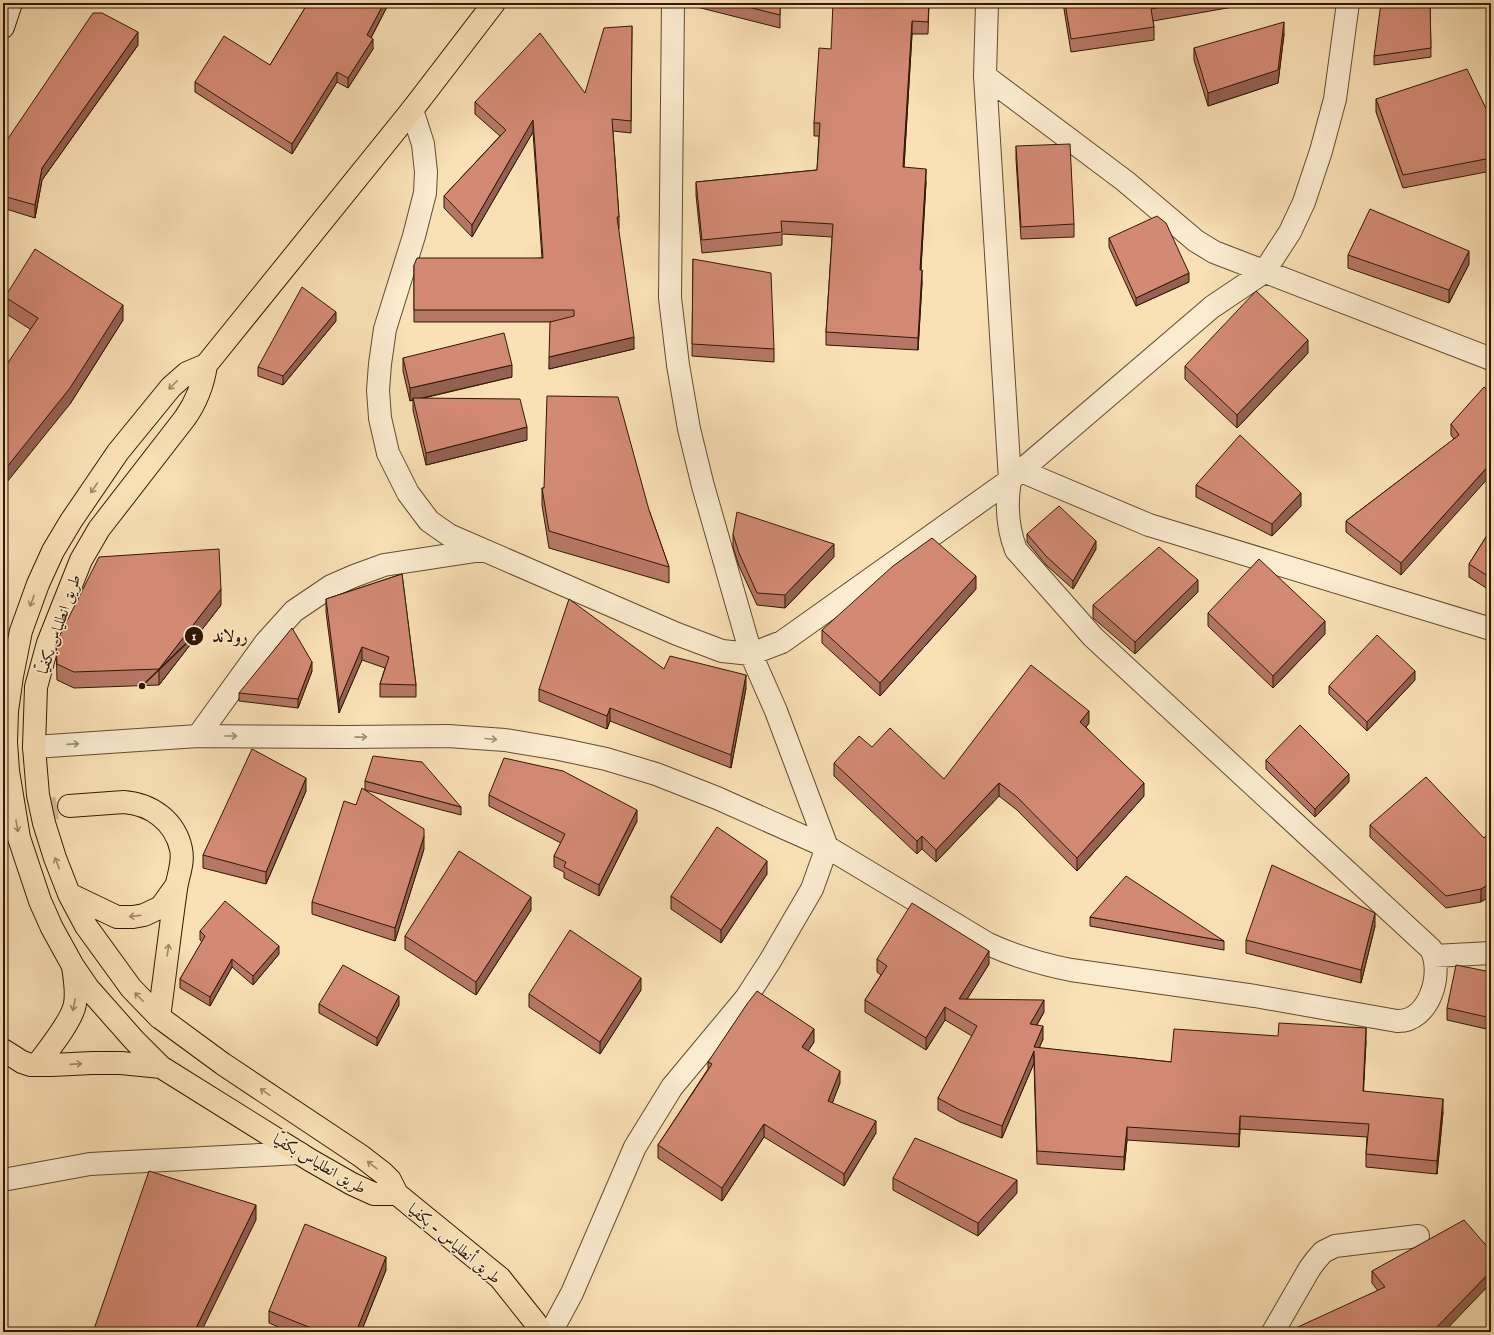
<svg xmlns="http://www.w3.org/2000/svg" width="1494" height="1335" font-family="'IM FELL English',Amiri,serif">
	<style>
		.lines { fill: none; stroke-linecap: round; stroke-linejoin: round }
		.highway-tunnel { stroke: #d1b891; stroke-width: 22; stroke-dasharray: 22 11; stroke-linecap: butt }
		.street-casing { stroke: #634a2e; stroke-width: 24 }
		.secondary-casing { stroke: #311801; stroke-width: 24 }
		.highway-casing { stroke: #311801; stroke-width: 24 }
		.street { stroke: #fbebcf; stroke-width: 22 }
		.secondary { stroke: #fbebcf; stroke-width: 22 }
		.highway { stroke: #f9e0b5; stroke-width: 22 }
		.wall { fill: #b57765; stroke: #311801 }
		.shaded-wall { fill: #946152; stroke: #311801 }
		.building { fill: #d38a75; stroke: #311801 }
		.oneway { stroke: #9f8664 }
		.oneway2 { stroke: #a08c72 }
		.labels { text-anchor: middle; stroke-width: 3; stroke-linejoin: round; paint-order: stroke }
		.street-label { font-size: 16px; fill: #311801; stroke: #fbebcf }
		.leader { fill: none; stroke: #311801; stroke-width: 1.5 }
		.callout-dot { fill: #311801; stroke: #fbebcf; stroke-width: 1.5 }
		.mark-label { font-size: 12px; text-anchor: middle; font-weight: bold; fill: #fff }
		.callout-label { font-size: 17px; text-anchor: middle; font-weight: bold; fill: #311801; stroke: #fbebcf; stroke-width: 3; stroke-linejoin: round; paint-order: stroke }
	</style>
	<rect width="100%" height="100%" fill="#f9e0b5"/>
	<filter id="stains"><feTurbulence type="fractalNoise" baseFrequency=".005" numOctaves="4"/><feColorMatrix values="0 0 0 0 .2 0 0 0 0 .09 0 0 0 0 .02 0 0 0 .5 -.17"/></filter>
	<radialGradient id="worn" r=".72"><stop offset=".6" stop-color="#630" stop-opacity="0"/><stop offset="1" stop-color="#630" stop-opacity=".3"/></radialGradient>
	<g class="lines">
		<path class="highway-tunnel" d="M 3,817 L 69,806"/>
		<g class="street-casing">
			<path id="street" d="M 985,76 L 1125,181 L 1196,241 L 1214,252 L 1491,359
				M 412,110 L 423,144 L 426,172 L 425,193 L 414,236 L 385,329 L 380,364 L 378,390 L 380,418 L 388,453 L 408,493 L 429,521 L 449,535 L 677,634 L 722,651 L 751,654 L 782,642 L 1010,480 L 1212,307 L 1264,272 L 1290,232 L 1304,202 L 1321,151 L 1335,99 L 1348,3
				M 1021,471 L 1149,525 L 1491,629
				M 198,736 L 266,642 L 294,611 L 331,586 L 354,576 L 384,565 L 482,550
				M 34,747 L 198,736 L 347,737 L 448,736 L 505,740 L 559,749 L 606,759 L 656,774 L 717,798 L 827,847 L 988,944 C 1017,957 1040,964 1071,970 L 1255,996 L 1397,1021 C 1429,1022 1444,974 1431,949 L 1093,637 L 1016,550 C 1007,527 1006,504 1010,480 L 985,76 L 987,3
				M 1434,956 L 1491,953
				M 3,1180 L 90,1164 L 299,1153
				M 551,1332 L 572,1293 L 635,1147 L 672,1087 L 746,998 L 770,961 L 812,889 L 827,847 L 776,711 L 751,654 L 703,486 L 689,429 L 678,365 L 670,298 L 673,3
				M 1273,1332 L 1310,1268 L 1316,1260 L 1323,1252 L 1335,1246 L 1418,1236"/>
		</g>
		<g class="secondary-casing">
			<path id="secondary" d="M 3,27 L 11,3"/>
		</g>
		<g class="highway-casing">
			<path id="highway" d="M 206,365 C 203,385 197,401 185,418 L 99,529 L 81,560 L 48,643 L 36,687 L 34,747 L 38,795 L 44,823 L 55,858 L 69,894 L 86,926 L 131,988 L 159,1017 L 223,1064 L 361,1156 L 383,1173 L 390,1180 L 397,1194 L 500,1278 L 535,1322 L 542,1332
				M 69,806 L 124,802 C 151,804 175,821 181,849 C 184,863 178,875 176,889 C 170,931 165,974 159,1017
				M 69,894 L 117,917 L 133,917 L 144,915 L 161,907 L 176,886
				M 3,1050 L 22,1062 L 31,1065 L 52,1065 L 92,1063 L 121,1063 L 161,1067
				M 37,1065 C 48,1050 72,1021 75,1004 C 77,992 75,979 73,967
				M 397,1194 L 374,1194 L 352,1184 L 310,1160 L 161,1067 L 134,1040 L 88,988 L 73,966 L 52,928 L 40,901 L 19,838 L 8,771 L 6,742 L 7,711 L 12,676 L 21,631 L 38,584 L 53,551 L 71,521 L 118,452 L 171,387 L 187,373 L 206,365 L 412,110 L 494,3"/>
		</g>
		<use href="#street" class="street"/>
		<use href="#secondary" class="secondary"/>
		<use href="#highway" class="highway"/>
	</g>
	<path class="wall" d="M 175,3 L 186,3 L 185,6 Z
		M 308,3 L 389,3 L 371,38 L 373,49 L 348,88 L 337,82 L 292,154 L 195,92 L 195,82 L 270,65 Z
		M 693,3 L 780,3 L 780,28 L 693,6 Z
		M 929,3 L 928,34 L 912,34 L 904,168 L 926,182 L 921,270 L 922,283 L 918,350 L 826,345 L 826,332 L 832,237 L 782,234 L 782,245 L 702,253 L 696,195 L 696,182 L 817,170 L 819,136 L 814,136 L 814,123 L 831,49 Z
		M 1063,3 L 1256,3 L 1153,21 L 1154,27 L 1154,40 L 1071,52 Z
		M 1430,3 L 1431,57 L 1374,65 L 1374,56 Z
		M 1487,3 L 1491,3 L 1491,20 Z
		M 632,26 L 631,133 L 613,131 L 619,217 L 619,229 L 618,229 L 634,349 L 549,369 L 553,322 L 414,322 L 414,265 L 542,258 L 533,132 L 472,237 L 444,208 L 444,196 L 500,136 L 475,114 L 475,102 L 585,93 Z
		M 1284,34 L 1278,83 L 1208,106 L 1194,60 L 1194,48 Z
		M 138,45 L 42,180 L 35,218 L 3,208 L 3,156 Z
		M 1376,99 L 1491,119 L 1491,171 L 1403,188 L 1376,112 Z
		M 1016,146 L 1074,224 L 1074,237 L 1021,239 L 1016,159 Z
		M 1109,238 L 1189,282 L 1136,306 L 1109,247 Z
		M 1348,255 L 1469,264 L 1449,303 L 1348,268 Z
		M 693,259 L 774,349 L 774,362 L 692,356 Z
		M 5,297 L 123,320 L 70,404 L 30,329 L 5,313 Z
		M 336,321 L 283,385 L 258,376 L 258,367 Z
		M 1308,353 L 1237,428 L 1185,379 L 1185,366 Z
		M 403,358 L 512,377 L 424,398 L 527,440 L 426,465 L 413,410 L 413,400 L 410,401 L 403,371 Z
		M 1491,393 L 1401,575 L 1346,532 L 1346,521 L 1454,439 L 1451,435 L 1451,424 Z
		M 1196,485 L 1301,506 L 1272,536 L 1196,497 Z
		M 542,488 L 544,488 L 649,510 L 669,567 L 669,583 L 549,548 L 542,505 Z
		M 1491,529 L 1491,591 L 1469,577 L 1469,564 Z
		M 733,534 L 834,557 L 785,608 L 757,605 L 739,566 L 733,547 Z
		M 1027,534 L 1096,549 L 1073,589 L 1046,565 L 1027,542 Z
		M 402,574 L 416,685 L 416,697 L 380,697 L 380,684 L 385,668 L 362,660 L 339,713 L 326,612 L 326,599 Z
		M 976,589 L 880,696 L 822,643 L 822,630 Z
		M 1198,592 L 1135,654 L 1093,618 L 1093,605 Z
		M 221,605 L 159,685 L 74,688 L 57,680 L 56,643 Z
		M 1208,613 L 1325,634 L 1273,688 L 1208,626 Z
		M 664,669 L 746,688 L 731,768 L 610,721 L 607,729 L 539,701 L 539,689 Z
		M 312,671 L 298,708 L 239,701 L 239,693 Z
		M 1415,680 L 1367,731 L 1329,694 L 1329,686 Z
		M 1089,723 L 1086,727 L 1144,796 L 1077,871 L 1017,810 L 999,796 L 936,862 L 922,849 L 917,854 L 834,776 L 834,763 L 872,747 L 944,779 Z
		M 1266,760 L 1349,782 L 1315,817 L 1266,769 Z
		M 365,781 L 461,807 L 461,815 L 365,790 Z
		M 306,791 L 266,884 L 203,868 L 203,855 Z
		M 489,795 L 637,821 L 599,896 L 564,878 L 564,872 L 554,867 L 554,856 L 561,843 L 489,806 Z
		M 1370,825 L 1484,838 L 1481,902 L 1446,908 L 1370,837 Z
		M 424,849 L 395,941 L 312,914 L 312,902 Z
		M 767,874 L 721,943 L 671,909 L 671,896 Z
		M 531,910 L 476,995 L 405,949 L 405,936 Z
		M 1090,917 L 1224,941 L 1224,950 L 1090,926 Z
		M 1375,926 L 1361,983 L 1246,953 L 1246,940 Z
		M 200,931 L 279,954 L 253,985 L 232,967 L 210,1006 L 180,988 L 180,979 L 202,942 L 200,940 Z
		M 877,959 L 989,964 L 967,999 L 1044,1012 L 1037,1025 L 1043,1039 L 1039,1048 L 1171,1062 L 1366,1041 L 1363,1091 L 1443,1112 L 1437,1174 L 1366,1167 L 1366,1154 L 1367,1137 L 1240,1129 L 1239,1147 L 1127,1140 L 1124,1170 L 1037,1164 L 1034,1063 L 1002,1138 L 960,1122 L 938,1110 L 938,1098 L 972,1036 L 945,1020 L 926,1050 L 865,1012 L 865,1000 L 881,975 L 877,972 Z
		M 1491,972 L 1491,1030 L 1447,1020 L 1447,1008 Z
		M 641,990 L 600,1054 L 529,1007 L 529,994 Z
		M 319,1004 L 399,1005 L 377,1046 L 319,1013 Z
		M 814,1042 L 808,1051 L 840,1083 L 832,1103 L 876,1133 L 844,1186 L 764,1137 L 722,1201 L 658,1158 L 658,1145 L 708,1069 L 708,1062 Z
		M 1491,1051 L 1491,1067 L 1490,1066 L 1490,1054 Z
		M 893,1178 L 1017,1193 L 978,1236 L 893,1190 Z
		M 1491,1251 L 1378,1291 L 1372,1283 L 1372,1271 Z
		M 386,1270 L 361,1332 L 290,1332 L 269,1323 L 269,1311 Z"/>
	<path class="shaded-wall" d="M 384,3 L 389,3 L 367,45 L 367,35 Z
		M 912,21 L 912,34 L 903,180 L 903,167 Z
		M 1284,22 L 1284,34 L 1278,83 L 1208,106 L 1208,93 Z
		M 138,32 L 138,45 L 42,180 L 35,218 L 35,205 L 42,168 Z
		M 373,39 L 373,49 L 348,88 L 348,78 Z
		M 337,72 L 337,82 L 292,154 L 292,144 Z
		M 533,120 L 533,132 L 472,237 L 472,225 Z
		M 926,169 L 926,182 L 920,282 L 920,270 Z
		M 1469,251 L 1469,264 L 1449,303 L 1449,290 Z
		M 922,270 L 922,283 L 918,350 L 918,338 Z
		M 1189,273 L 1189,282 L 1136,306 L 1136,298 Z
		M 123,305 L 123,320 L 70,404 L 3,487 L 3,472 Z
		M 336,312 L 336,321 L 283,385 L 283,376 Z
		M 634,337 L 634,349 L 549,369 L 549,357 Z
		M 1308,340 L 1308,353 L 1237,428 L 1237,415 Z
		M 512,365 L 512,377 L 413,400 L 413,398 L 413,400 L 410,401 L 410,388 Z
		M 527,427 L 527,440 L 426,465 L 426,453 Z
		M 1491,463 L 1491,475 L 1401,575 L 1401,563 Z
		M 1301,493 L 1301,506 L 1272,536 L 1272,524 Z
		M 1096,541 L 1096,549 L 1073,589 L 1073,581 Z
		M 834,544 L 834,557 L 785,608 L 785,595 Z
		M 976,576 L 976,589 L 880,696 L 880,683 Z
		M 1198,580 L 1198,592 L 1135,654 L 1135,642 Z
		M 221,589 L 221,605 L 159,685 L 159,669 Z
		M 1325,621 L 1325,634 L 1273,688 L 1273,676 Z
		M 362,647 L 362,660 L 339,713 L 339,701 Z
		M 312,662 L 312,671 L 298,708 L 298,699 Z
		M 1415,671 L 1415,680 L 1367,731 L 1367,722 Z
		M 746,675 L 746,688 L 731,768 L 731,755 Z
		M 610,708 L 610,721 L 607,729 L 607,716 Z
		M 1089,711 L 1089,723 L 1080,734 L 1080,722 Z
		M 1349,774 L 1349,782 L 1315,817 L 1315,809 Z
		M 306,778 L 306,791 L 266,884 L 266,872 Z
		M 999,783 L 999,796 L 936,862 L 936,850 Z
		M 1144,783 L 1144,796 L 1077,871 L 1077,858 Z
		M 637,810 L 637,821 L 599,896 L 599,885 Z
		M 424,836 L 424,849 L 395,941 L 395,928 Z
		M 922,836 L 922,849 L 917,854 L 917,841 Z
		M 767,861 L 767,874 L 721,943 L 721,930 Z
		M 1491,883 L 1491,896 L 1481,902 L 1481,889 Z
		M 531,897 L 531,910 L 476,995 L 476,982 Z
		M 1375,913 L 1375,926 L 1361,983 L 1361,970 Z
		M 279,946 L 279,954 L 253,985 L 253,976 Z
		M 989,951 L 989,964 L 959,1012 L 959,999 Z
		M 232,959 L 232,967 L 210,1006 L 210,997 Z
		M 641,978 L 641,990 L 600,1054 L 600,1042 Z
		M 399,996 L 399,1005 L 377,1046 L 377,1038 Z
		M 1044,1000 L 1044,1012 L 1030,1036 L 1030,1024 Z
		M 945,1007 L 945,1020 L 926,1050 L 926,1038 Z
		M 1043,1026 L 1043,1039 L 1034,1060 L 1034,1047 Z
		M 1366,1028 L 1366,1041 L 1363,1103 L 1363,1091 Z
		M 814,1029 L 814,1042 L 802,1060 L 802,1047 Z
		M 1034,1051 L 1034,1063 L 1002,1138 L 1002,1126 Z
		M 840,1071 L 840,1083 L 828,1114 L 828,1101 Z
		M 1443,1099 L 1443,1112 L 1437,1174 L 1437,1161 Z
		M 1240,1116 L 1240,1129 L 1239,1147 L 1239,1134 Z
		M 876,1121 L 876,1133 L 844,1186 L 844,1174 Z
		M 764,1124 L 764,1137 L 722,1201 L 722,1188 Z
		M 1127,1127 L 1127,1140 L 1124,1170 L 1124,1157 Z
		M 1017,1180 L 1017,1193 L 978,1236 L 978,1223 Z
		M 256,1205 L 256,1220 L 201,1332 L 194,1332 Z
		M 386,1257 L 386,1270 L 361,1332 L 356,1332 Z
		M 1491,1271 L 1491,1283 L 1444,1332 L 1432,1332 Z"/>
	<path class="building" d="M 308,3 L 384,3 L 367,35 L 373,39 L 348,78 L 337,72 L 292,144 L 195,82 L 224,36 L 270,65 Z
		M 732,3 L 780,3 L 780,15 Z
		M 833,3 L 929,3 L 928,22 L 912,21 L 903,167 L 926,169 L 920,270 L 922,270 L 918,338 L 826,332 L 833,224 L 781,221 L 782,232 L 702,240 L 696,182 L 817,170 L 820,123 L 814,123 L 819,48 L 831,49 Z
		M 1065,3 L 1184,3 L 1151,9 L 1154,27 L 1071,39 Z
		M 1381,3 L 1430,3 L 1431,48 L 1374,56 Z
		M 93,13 L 102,13 L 138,32 L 42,168 L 35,205 L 3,196 L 3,156 L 7,140 Z
		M 1284,22 L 1278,70 L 1208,93 L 1194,48 Z
		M 632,26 L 631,121 L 612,119 L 619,217 L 617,217 L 634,337 L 549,357 L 550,322 L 574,316 L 574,310 L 414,310 L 414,265 L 417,258 L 543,258 L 533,120 L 472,225 L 444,196 L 506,130 L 475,102 L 540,33 L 585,93 L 604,28 Z
		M 1467,69 L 1491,119 L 1491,158 L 1403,175 L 1376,99 Z
		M 1070,144 L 1074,224 L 1021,227 L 1016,146 Z
		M 1370,209 L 1469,251 L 1449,290 L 1348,255 Z
		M 1157,216 L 1166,223 L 1189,273 L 1136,298 L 1109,238 Z
		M 35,249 L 123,305 L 70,388 L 3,472 L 3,370 L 38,318 L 5,297 Z
		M 693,259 L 771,273 L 774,349 L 692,344 Z
		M 302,287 L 336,312 L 283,376 L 258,367 Z
		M 1256,291 L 1308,340 L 1237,415 L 1185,366 Z
		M 504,333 L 512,365 L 410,388 L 403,358 Z
		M 1484,387 L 1491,393 L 1491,463 L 1401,563 L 1346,521 L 1459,435 L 1451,424 Z
		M 547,396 L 618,397 L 649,510 L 669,567 L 549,531 L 542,488 L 544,488 Z
		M 413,398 L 520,399 L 527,427 L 426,453 Z
		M 1240,435 L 1301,493 L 1272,524 L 1196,485 Z
		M 1059,506 L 1096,541 L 1073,581 L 1046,556 L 1027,534 Z
		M 737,512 L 834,544 L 785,595 L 757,593 L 739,553 L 733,534 Z
		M 1491,529 L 1491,578 L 1469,564 Z
		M 932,538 L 976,576 L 880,683 L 822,630 L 893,566 Z
		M 1159,547 L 1198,580 L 1135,642 L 1093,605 Z
		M 219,549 L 221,589 L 159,669 L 74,672 L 57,664 L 56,643 L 99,557 Z
		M 1259,559 L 1325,621 L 1273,676 L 1208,613 Z
		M 402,574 L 416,685 L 380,684 L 389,657 L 362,647 L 339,701 L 326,599 Z
		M 569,599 L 664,669 L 670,656 L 746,675 L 731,755 L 610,708 L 607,716 L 539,689 Z
		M 292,628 L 312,662 L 298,699 L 239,693 Z
		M 1377,635 L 1415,671 L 1367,722 L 1329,686 Z
		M 1031,665 L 1089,711 L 1080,722 L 1144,783 L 1077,858 L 1017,797 L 999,783 L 936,850 L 922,836 L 917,841 L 834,763 L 859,736 L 872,747 L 890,728 L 944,779 Z
		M 1300,725 L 1349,774 L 1315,809 L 1266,760 Z
		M 252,749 L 306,778 L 266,872 L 203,855 Z
		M 373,756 L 422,762 L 461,807 L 365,781 Z
		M 504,758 L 563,771 L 637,810 L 599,885 L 564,867 L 566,862 L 554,856 L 565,834 L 489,795 Z
		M 1426,777 L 1484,838 L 1491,830 L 1491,883 L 1481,889 L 1446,896 L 1370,825 Z
		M 362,788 L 424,829 L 424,836 L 395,928 L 312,902 L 344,801 L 356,805 Z
		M 717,827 L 767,861 L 721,930 L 671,896 Z
		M 459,851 L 531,897 L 476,982 L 405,936 Z
		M 1272,865 L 1375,913 L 1361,970 L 1246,940 Z
		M 1126,876 L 1224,941 L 1090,917 Z
		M 225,901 L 279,946 L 253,976 L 232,959 L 210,997 L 180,979 L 205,936 L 200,931 Z
		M 912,903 L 989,951 L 959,999 L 1044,1000 L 1030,1024 L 1043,1026 L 1034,1047 L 1171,1062 L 1174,1029 L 1278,1036 L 1279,1023 L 1366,1028 L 1363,1091 L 1443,1099 L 1437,1161 L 1366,1154 L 1369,1124 L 1240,1116 L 1239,1134 L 1127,1127 L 1124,1157 L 1037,1151 L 1034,1051 L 1002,1126 L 960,1110 L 938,1098 L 977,1026 L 945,1007 L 926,1038 L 865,1000 L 887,966 L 877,959 Z
		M 570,930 L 641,978 L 600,1042 L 529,994 Z
		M 343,965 L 399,996 L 377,1038 L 319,1004 Z
		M 1456,965 L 1491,972 L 1491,1018 L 1447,1008 Z
		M 757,991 L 814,1029 L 802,1047 L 840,1071 L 828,1101 L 876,1121 L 844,1174 L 764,1124 L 722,1188 L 658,1145 L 712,1064 L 708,1062 L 747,1004 Z
		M 915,1138 L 1017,1180 L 978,1223 L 893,1178 Z
		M 149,1171 L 256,1205 L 194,1332 L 93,1332 Z
		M 1464,1220 L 1491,1251 L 1491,1271 L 1432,1332 L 1287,1332 L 1385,1287 L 1372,1271 Z
		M 305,1224 L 386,1257 L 356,1332 L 321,1332 L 269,1311 Z"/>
	<defs><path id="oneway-shaft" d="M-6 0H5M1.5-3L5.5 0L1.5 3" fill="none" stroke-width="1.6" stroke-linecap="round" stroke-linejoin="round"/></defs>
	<g class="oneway">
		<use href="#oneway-shaft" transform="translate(173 385) rotate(135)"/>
		<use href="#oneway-shaft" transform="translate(94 488) rotate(124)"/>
		<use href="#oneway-shaft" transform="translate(32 601) rotate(110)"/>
		<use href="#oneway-shaft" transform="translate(17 826) rotate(80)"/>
		<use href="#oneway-shaft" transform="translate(57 863) rotate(-111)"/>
		<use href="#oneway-shaft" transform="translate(135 916) rotate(173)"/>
		<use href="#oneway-shaft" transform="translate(168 950) rotate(-82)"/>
		<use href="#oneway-shaft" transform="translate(139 997) rotate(-135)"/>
		<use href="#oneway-shaft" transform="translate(74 1005) rotate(102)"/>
		<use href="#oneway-shaft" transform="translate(76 1064) rotate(-4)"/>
		<use href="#oneway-shaft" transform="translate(265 1092) rotate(-146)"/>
		<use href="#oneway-shaft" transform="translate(372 1165) rotate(-142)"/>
	</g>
	<g class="oneway2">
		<use href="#oneway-shaft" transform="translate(231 736)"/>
		<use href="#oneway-shaft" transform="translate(361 737) rotate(-1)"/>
		<use href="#oneway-shaft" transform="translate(491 739) rotate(5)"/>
		<use href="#oneway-shaft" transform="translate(73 744) rotate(-4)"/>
	</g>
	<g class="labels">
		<g class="street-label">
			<text transform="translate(58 624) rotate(-71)" y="6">طريق انطلياس بكفيّا</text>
			<text transform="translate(320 1163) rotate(30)" y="6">طريق انطلياس بكفيّا</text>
			<text transform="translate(455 1243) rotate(40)" y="6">طريق أنطلياس - بكفيا</text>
		</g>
	</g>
	<path class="leader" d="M142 686L194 636"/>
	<g class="callout-dot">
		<circle cx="142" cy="686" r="4"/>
		<circle cx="194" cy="636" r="10"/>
	</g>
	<g class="mark-label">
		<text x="194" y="640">1</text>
	</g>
	<g class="callout-label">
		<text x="230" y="642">رولاند</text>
	</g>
	<rect width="1494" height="1335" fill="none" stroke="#f9e0b5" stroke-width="16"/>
	<rect x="4" y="4" width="1486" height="1327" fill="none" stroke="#311801" stroke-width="2"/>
	<rect x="8" y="8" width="1478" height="1319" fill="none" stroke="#311801"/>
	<rect width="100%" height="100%" filter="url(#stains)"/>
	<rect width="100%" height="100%" fill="url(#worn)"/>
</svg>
